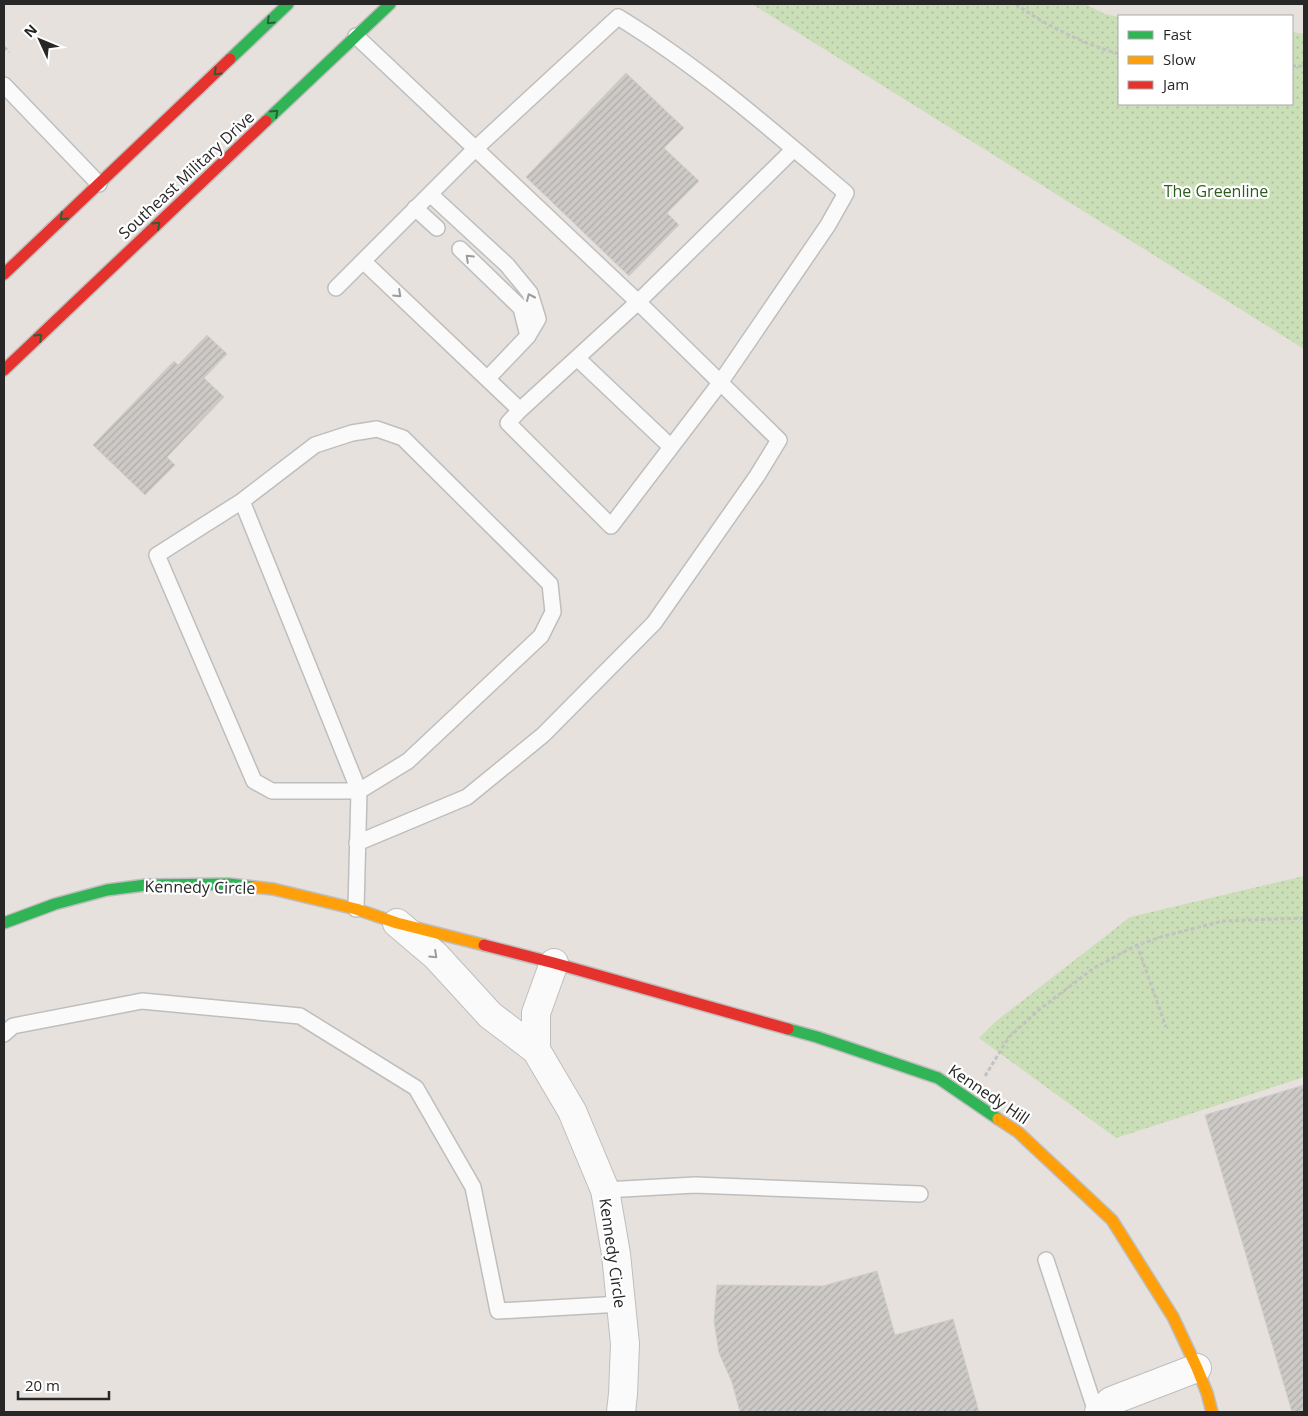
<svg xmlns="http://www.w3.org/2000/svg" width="1308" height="1416" font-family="'Open Sans',sans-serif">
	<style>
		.park { fill: url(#park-dots) }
		.building { fill: url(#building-hatch); stroke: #d0cdc9 }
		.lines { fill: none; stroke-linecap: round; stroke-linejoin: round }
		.lane-casing { stroke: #bfbebe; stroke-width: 18 }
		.street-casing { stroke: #bfbebe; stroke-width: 30 }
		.fast-casing { stroke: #bfbebe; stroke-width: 14 }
		.slow-casing { stroke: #bfbebe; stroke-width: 14 }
		.jam-casing { stroke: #bfbebe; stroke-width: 14 }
		.path { stroke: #c2c2c1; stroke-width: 3; stroke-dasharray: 4 2.5; stroke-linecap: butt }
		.lane { stroke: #fbfafa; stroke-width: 15 }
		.street { stroke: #fbfafa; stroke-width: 28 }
		.fast { stroke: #30b455; stroke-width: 11 }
		.slow { stroke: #ff9f0a; stroke-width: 11 }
		.jam { stroke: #e5322d; stroke-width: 11 }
		.oneway { stroke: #2b5f39 }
		.oneway2 { stroke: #9c9b9b }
		.labels { text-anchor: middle; stroke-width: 4.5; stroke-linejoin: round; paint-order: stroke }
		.street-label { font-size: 16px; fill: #272727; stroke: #fff }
		.park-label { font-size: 16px; fill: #2e5e1d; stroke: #fff }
	</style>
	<defs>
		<pattern id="park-dots" width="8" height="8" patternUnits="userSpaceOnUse" patternTransform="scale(1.25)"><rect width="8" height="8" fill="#cadfb7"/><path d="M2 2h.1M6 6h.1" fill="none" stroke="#aebf9d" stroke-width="1.8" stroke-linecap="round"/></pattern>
		<pattern id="building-hatch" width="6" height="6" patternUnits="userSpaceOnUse" patternTransform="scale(1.25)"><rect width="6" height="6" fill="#ccc9c6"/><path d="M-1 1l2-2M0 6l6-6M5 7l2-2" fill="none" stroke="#afadaa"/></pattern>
	</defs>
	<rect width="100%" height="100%" fill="#e6e1dc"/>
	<path class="park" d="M 752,4 L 1085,4 L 1105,14 L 1119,17 L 1119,104 L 1292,104 L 1292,32 L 1304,34 L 1304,349 Z
		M 1304,876 L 1304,1077 L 1116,1138 L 979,1038 L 995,1022 L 1130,917 Z"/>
	<path class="building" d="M 626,73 L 684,128 L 664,148 L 699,181 L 667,213 L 679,225 L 629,276 L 526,177 Z
		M 207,335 L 227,354 L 204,378 L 224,397 L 167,457 L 175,465 L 145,495 L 93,445 L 174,361 L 178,365 Z
		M 1304,1085 L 1304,1412 L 1292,1412 L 1205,1115 Z
		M 877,1271 L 895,1335 L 953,1319 L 979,1412 L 740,1412 L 732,1382 L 719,1353 L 714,1321 L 717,1285 L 823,1286 Z"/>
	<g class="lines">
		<g class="lane-casing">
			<path id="lane" d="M 356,36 L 638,302 L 779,440 L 757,476 L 654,623 L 543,735 L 467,797 L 357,843
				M 4,85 L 99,184
				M 430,194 L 507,265 L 530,293 L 538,319 L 528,336 L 488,378
				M 415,208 L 437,228
				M 460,249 L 521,308 L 528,336
				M 363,261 L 520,410
				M 336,288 L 475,149 L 618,17 C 700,67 773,131 846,193 L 828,225 L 720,383 L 611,526 L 508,423 L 520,410 L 638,302 L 794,149
				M 577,358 L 671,447
				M 242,501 L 359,791 L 272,791 L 254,781 L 157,555 L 242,501 L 315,445 L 352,433 L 377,429 L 403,438 L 550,584 L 553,612 L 541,636 L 408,761 L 359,791 L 356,909
				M 4,1034 L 13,1026 L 142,1001 L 300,1016 L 416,1088 L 473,1187 L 498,1311 L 621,1304
				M 605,1190 L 695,1185 L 920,1194
				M 1046,1260 L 1096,1412"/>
		</g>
		<g class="street-casing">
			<path id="street" d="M 397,923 L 436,956 L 490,1015 L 536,1050 L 572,1111 L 605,1190 L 616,1254 L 625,1344 L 623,1394 L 621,1412
				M 536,1050 L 536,1013 L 554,963
				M 1099,1412 L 1111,1401 L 1197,1368"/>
		</g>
		<g class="fast-casing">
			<path id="fast" d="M 230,59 L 288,4
				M 266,121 L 390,4
				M 4,923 L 55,904 L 107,890 L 146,885 L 229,884 L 254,887
				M 788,1029 L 817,1037 L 938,1078 L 998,1119"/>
		</g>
		<g class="slow-casing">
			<path id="slow" d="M 254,887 L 273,889 L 356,909 L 397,923 L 484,945
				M 998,1119 L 1018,1132 L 1112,1220 L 1173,1317 L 1197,1368 L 1207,1393 L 1212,1412"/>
		</g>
		<g class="jam-casing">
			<path id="jam" d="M 4,274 L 230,59
				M 4,370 L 266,121
				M 484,945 L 554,963 L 788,1029"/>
		</g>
		<path class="path" d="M 1016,4 C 1046,26 1084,44 1119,54
			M 4,47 L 9,52
			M 1292,66 L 1304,66
			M 1137,945 L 1166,1027
			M 985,1076 L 1009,1037 L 1040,1009 L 1094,968 L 1137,945 L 1164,936 L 1223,921 L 1304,918"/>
		<use href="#lane" class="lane"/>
		<use href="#street" class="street"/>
		<use href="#fast" class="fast"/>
		<use href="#slow" class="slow"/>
		<use href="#jam" class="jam"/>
	</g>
	<defs><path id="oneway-chevron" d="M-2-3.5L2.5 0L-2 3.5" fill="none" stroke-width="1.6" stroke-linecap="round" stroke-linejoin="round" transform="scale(1.25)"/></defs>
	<g class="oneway">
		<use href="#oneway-chevron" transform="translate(270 21) rotate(136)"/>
		<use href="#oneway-chevron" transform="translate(217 72) rotate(136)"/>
		<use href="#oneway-chevron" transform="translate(275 113) rotate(-43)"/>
		<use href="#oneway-chevron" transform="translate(63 217) rotate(137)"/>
		<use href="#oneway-chevron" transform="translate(157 225) rotate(-43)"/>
		<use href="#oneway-chevron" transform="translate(39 337) rotate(-44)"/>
	</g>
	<g class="oneway2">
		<use href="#oneway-chevron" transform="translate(469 258) rotate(-136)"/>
		<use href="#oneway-chevron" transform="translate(398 294) rotate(43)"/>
		<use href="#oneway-chevron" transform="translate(530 297) rotate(-114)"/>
		<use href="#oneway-chevron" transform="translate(434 955) rotate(43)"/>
	</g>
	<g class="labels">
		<g class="street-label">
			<text transform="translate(186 175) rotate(-43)" y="6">Southeast Military Drive</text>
			<text transform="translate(200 887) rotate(1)" y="6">Kennedy Circle</text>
			<text transform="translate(989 1094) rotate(34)" y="6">Kennedy Hill</text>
			<text transform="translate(613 1253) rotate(82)" y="6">Kennedy Circle</text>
		</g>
		<g class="park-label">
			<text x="1216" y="197">The Greenline</text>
		</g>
	</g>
	<rect width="1308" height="1416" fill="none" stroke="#272727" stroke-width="10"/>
	<rect x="1118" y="15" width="175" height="90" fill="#ffffff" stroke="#a9a9a9"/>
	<rect x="1128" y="31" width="25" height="8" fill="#30b455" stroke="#a9a9a9"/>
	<text x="1163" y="40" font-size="15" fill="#272727">Fast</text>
	<rect x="1128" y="56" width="25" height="8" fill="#ff9f0a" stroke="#a9a9a9"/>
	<text x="1163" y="65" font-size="15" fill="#272727">Slow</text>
	<rect x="1128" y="81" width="25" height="8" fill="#e5322d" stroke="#a9a9a9"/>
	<text x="1163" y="90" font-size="15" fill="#272727">Jam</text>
	<g transform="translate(40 40) rotate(314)" stroke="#ffffff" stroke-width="4" paint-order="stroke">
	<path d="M0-4L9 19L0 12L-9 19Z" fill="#272727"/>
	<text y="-8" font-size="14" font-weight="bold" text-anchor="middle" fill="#272727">N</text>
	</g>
	<path d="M18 1391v8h91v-8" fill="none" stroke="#272727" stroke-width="2.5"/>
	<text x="25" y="1391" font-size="15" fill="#272727" stroke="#ffffff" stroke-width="4" paint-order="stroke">20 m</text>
</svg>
